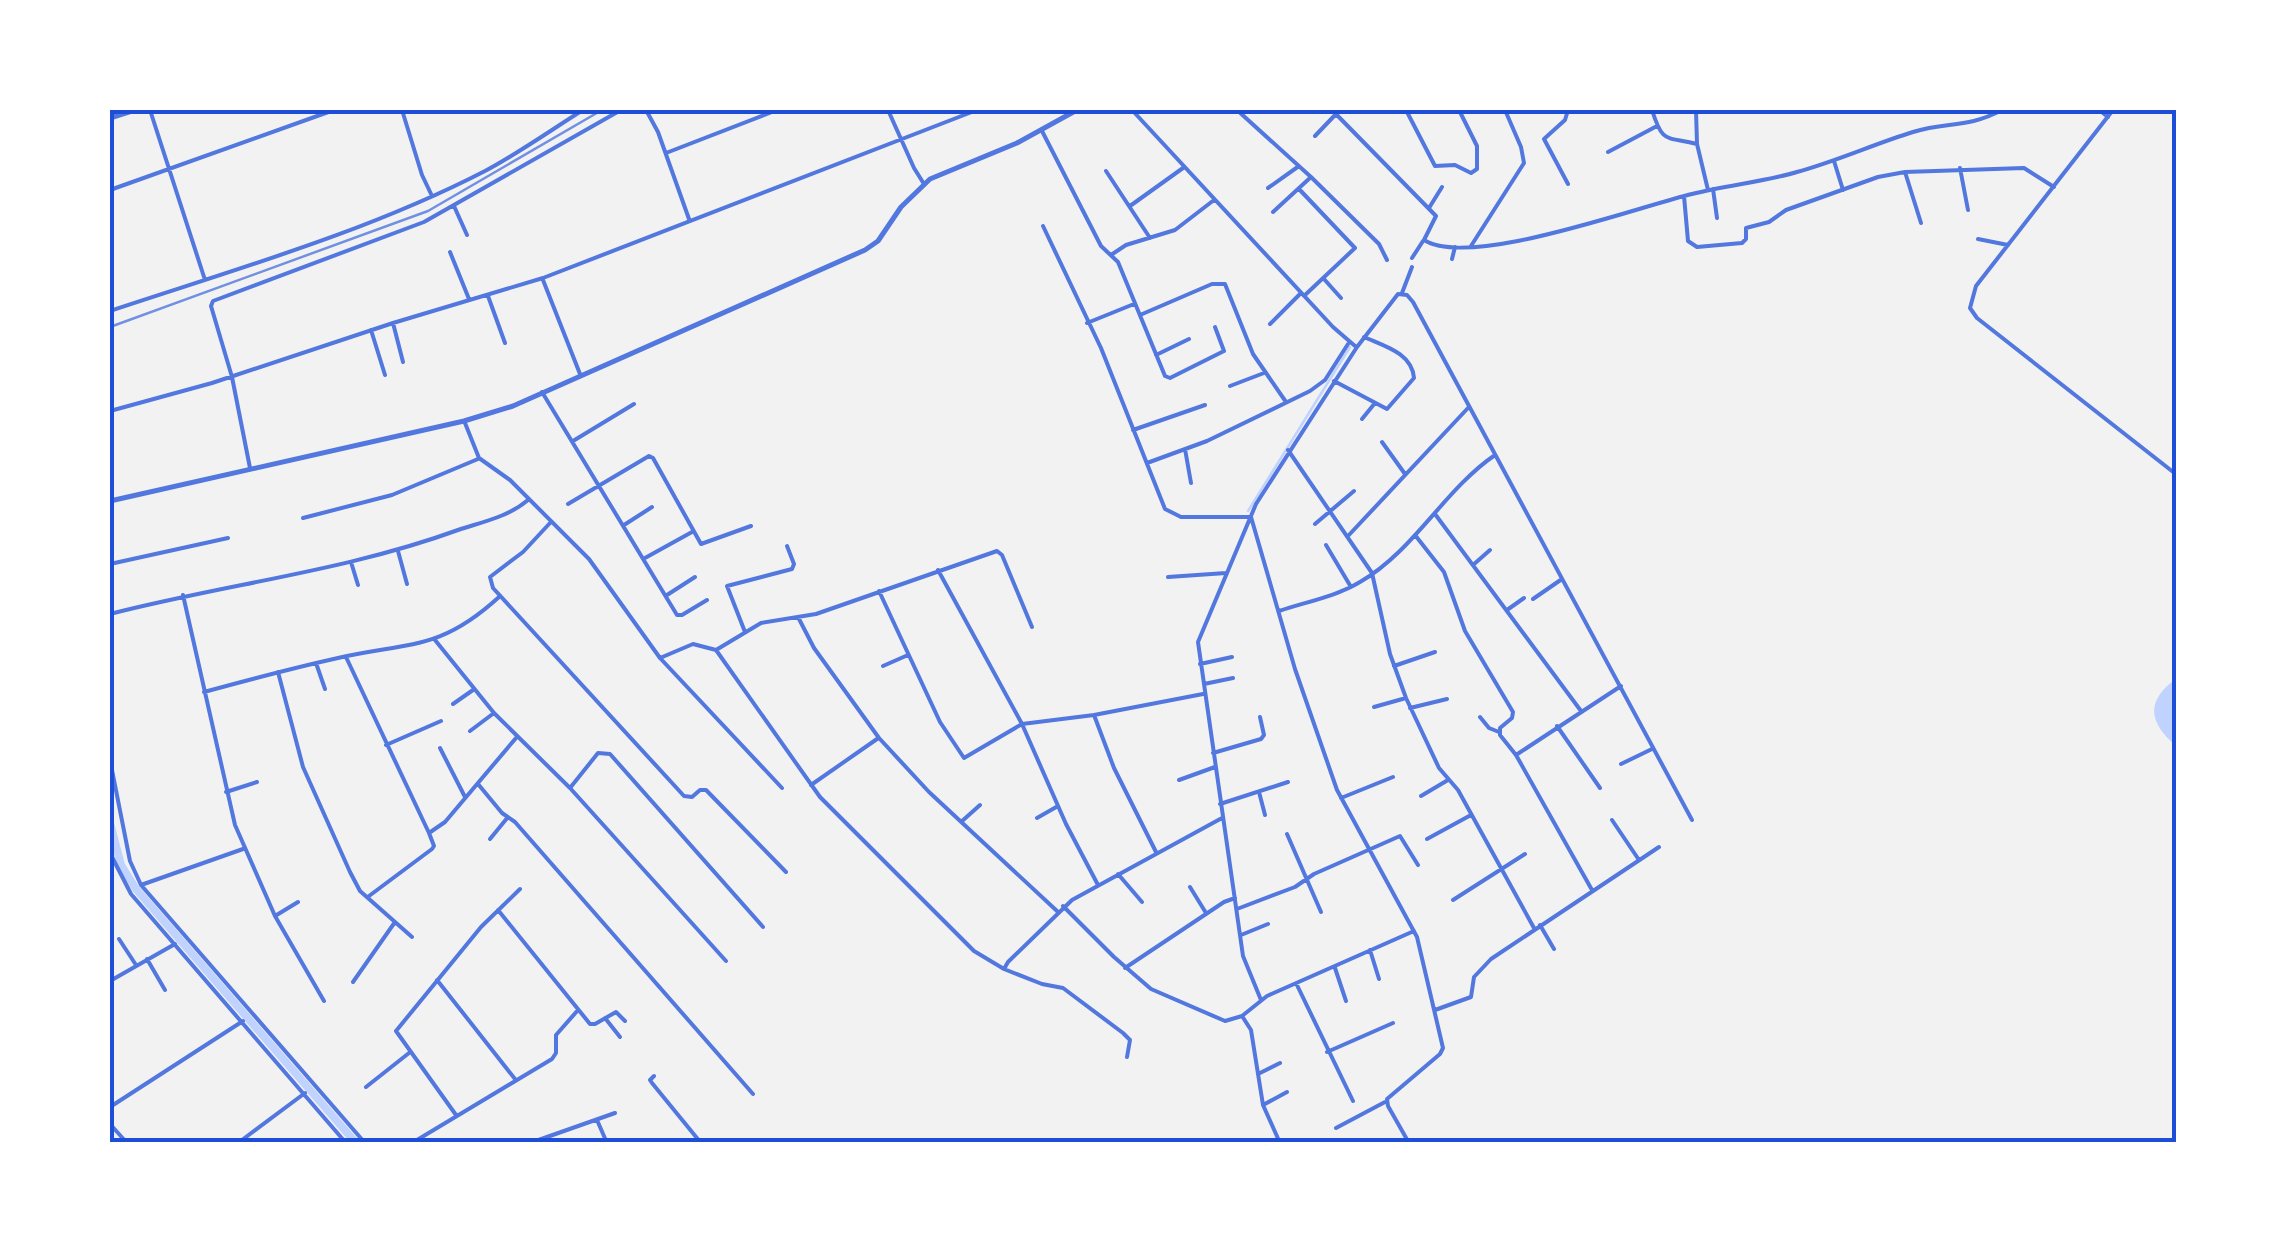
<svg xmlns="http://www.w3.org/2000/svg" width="2287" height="1253" font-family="Quicksand,sans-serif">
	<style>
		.water { fill: #bfd3fe }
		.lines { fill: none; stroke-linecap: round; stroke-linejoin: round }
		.stream { stroke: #bfd3fe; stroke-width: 2.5 }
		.canal { stroke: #bfd3fe; stroke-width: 8 }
		.minor { stroke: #5277de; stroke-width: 4 }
		.tertiary { stroke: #5277de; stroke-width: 5 }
		.rail { stroke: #7290e2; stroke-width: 2.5 }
		.neatline { fill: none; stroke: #1d4ed8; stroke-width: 4 }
	</style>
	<rect width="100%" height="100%" fill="#f2f2f2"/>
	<path class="water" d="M 2177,678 L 2177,747 C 2148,722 2145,701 2177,678 Z"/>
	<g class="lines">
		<path class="stream" d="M 1248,511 L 1350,347"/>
		<path class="canal" d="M 110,823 L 121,865 L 136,889 L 356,1143"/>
		<path class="minor" d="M 150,110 L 205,280
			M 402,110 L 422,175 L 432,196
			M 646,110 L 658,132 L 689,219
			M 888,110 L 914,168 L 924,184
			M 1132,110 L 1333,327 L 1355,346
			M 1237,110 L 1311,177 L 1379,244 L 1387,260
			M 1332,110 L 1436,216 L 1424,240 C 1470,269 1637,207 1692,194 C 1727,185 1763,182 1797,172 C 1837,161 1874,144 1913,132 C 1947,121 1966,129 2002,110
			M 1406,110 L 1435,166 L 1455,165 L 1471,173 L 1477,169 L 1477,146 L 1459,110
			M 1568,110 L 1565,120 L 1544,139 L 1568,184
			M 1652,110 C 1663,145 1666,136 1697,144 L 1708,190
			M 1696,110 L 1697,144
			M 2099,110 L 2108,117
			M 2113,110 L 1976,286 L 1970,308 L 1977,318 L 2177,475
			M 1735,112 L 1759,110
			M 1042,131 L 1101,246 L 1118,262 L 1165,376 L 1170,378 L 1224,351 L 1215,327
			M 1315,136 L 1336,114
			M 1608,152 L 1657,126
			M 666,153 L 777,110
			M 1834,161 L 1843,190
			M 1960,168 L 1968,210
			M 1106,171 L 1150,238
			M 1905,172 L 1921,223
			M 1268,188 L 1299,166
			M 1299,189 L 1355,248 L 1304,296
			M 1713,189 L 1717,218
			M 110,190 L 334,110
			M 1684,196 L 1688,241 L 1697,247 L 1742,243 L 1746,239 L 1746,228 L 1769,222 L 1786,210 L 1878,177 L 1905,172 L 2024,168 L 2054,187
			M 454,206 L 467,235
			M 1130,206 L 1183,168
			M 1429,208 L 1442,187
			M 1273,212 L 1311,177
			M 1043,226 L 1101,348 L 1165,509 L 1181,517 L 1251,517
			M 1978,239 L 2008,245
			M 1471,246 L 1524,163 L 1521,147 L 1505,110
			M 450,252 L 469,299
			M 1111,255 L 1126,245 L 1175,230 L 1214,200
			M 1412,258 L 1423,241
			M 1452,259 L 1455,247
			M 1324,279 L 1341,298
			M 543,280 L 580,374
			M 1402,293 L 1412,267
			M 488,296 L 505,343
			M 110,311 C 236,269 367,232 485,171 C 519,153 551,130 583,110
			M 1140,315 L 1212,284 L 1225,284 L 1253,354 L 1286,402
			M 393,323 L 403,362
			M 1087,323 L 1134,304
			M 1270,324 L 1301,293
			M 371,330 L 385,375
			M 1156,355 L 1189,339
			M 1334,381 L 1387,409 L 1414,378 C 1412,353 1384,346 1364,337
			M 1230,386 L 1264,373
			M 542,392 L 677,615 L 682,615 L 707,600
			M 110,411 L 212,383 L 393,323 L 543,278 L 977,110
			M 1362,419 L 1375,403
			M 465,423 L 479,458 L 510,480 L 589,559 L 660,658 L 693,644 L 716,650 L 761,623 L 816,614 L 997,551 L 1002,555 L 1032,627
			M 1133,430 L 1205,405
			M 573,441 L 634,404
			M 1382,442 L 1405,474
			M 1185,449 L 1191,483
			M 1288,450 L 1372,573 L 1390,654 L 1406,698 L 1439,768 L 1458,790 L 1534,928
			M 1147,463 L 1207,441 L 1310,391 L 1325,380 L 1348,344
			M 250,468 L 232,377 L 211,306 L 213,301 L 424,222 L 621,110
			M 568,504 L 649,456 L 653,458 L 701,544 L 751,526
			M 1435,514 L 1581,711
			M 1251,517 L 1295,669 L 1337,790 L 1417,937 L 1443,1048 L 1440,1054 L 1387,1099 L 1388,1106 L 1409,1143
			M 303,518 L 392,495 L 478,459
			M 550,523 L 523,552 L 490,577 L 493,588 L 684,796 L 692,797 L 700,790 L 706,790 L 786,872
			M 1315,524 L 1354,491
			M 624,525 L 652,507
			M 1415,535 L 1444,572 L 1465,631 L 1513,712 L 1512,718 L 1500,728 L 1500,735 L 1516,755 L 1592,890
			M 1348,536 L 1468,408
			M 1326,545 L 1351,587
			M 398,551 L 407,584
			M 645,558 L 692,532
			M 351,562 L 358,585
			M 110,564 L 228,538
			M 1473,565 L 1490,550
			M 938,570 L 1022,724 L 1066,824 L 1098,885
			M 1168,577 L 1226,573
			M 879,591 L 940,722 L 964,758 L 1022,724 L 1094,715 L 1203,694
			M 183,595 L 235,825 L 275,916 L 324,1001
			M 667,595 L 695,577
			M 1533,599 L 1562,579
			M 1507,610 L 1524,598
			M 1279,611 C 1305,602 1335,597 1360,582 C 1414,551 1444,490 1495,455
			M 110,614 C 226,584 346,571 458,530 C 482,522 508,517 528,500
			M 798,617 L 814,648 L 879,738 L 929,792 L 1057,911
			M 745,632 L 727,586 L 792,569 L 794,564 L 787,546
			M 435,640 L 494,713 L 570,788 L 726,961
			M 716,650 L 820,797 L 974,951 L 1004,969 L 1042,984 L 1063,988 L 1123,1033 L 1130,1040 L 1127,1057
			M 346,657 L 429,833
			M 660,658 L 782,788
			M 316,663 L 325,689
			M 1200,664 L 1232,657
			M 883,666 L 908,655
			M 1394,666 L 1435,652
			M 278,672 L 303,767 L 350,872 L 360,891 L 412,937
			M 1204,684 L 1233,678
			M 204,692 C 248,680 293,668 338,658 C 409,642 440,651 499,597
			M 453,704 L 473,690
			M 1374,707 L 1406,698
			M 1410,708 L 1447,699
			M 1094,715 L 1114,768 L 1156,852
			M 1480,717 L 1489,728 L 1499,732
			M 1557,726 L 1600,788
			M 470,731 L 494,713
			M 386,745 L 441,721
			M 440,748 L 465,797
			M 1213,753 L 1261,739 L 1264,735 L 1260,717
			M 1516,755 L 1621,686
			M 110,760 L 130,861 L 141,885 L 365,1143
			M 1621,764 L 1652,749
			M 1179,780 L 1215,767
			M 478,784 L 502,813 L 515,822 L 753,1094
			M 811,785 L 877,739
			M 570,788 L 598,753 L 610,754 L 763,927
			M 226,792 L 257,782
			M 1259,792 L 1265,815
			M 1421,796 L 1448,780
			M 1341,798 L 1393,777
			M 1220,804 L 1288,782
			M 1037,818 L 1058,806
			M 1612,820 L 1639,860
			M 961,822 L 980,805
			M 1287,834 L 1321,912
			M 490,839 L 508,817
			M 1427,839 L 1471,815
			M 110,853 L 131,894 L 346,1143
			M 1118,874 L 1142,902
			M 141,885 L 243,849
			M 1190,887 L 1206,913
			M 369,896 L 432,849 L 434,846 L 429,833 L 445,822 L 516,738
			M 1453,900 L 1525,854
			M 1063,906 L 1114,957 L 1151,989 L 1225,1021 L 1242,1016 L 1267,996 L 1414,931
			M 1237,909 L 1295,887 L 1314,874 L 1400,836 L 1418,865
			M 498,910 L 590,1024 L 595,1024 L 616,1012 L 625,1021
			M 275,916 L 298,902
			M 1540,925 L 1554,949
			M 1241,935 L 1268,924
			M 119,939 L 136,965
			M 1370,950 L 1379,979
			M 147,959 L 165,990
			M 1125,968 L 1224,902 L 1235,898
			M 1335,968 L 1346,1001
			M 1004,969 L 1008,962 L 1072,900 L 1222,818
			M 437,980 L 515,1079
			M 110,981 L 175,944
			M 353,982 L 395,922
			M 1296,983 L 1353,1101
			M 1261,1000 L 1243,956 L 1198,642 L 1256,504 L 1357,347 L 1398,294 L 1407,295 L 1413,302 L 1692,820
			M 1435,1010 L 1471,997 L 1474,977 L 1491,959 L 1659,847
			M 1242,1016 L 1251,1030 L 1263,1105 L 1280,1143
			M 605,1018 L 620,1037
			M 1327,1052 L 1393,1023
			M 1258,1074 L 1280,1063
			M 654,1076 L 650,1080 L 652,1083 L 701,1143
			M 366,1087 L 409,1053
			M 1263,1105 L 1287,1092
			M 110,1107 L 243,1021
			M 456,1115 L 396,1031 L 481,927 L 520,889
			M 597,1120 L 607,1143
			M 110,1124 L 127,1143
			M 1336,1128 L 1385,1102
			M 238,1143 L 305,1093
			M 412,1143 L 552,1059 L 556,1053 L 556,1035 L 578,1010
			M 530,1143 L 615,1113"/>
		<path class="tertiary" d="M 110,118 L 135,110
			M 110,501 L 464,421 L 513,406 L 865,250 L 878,241 L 901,207 L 930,179 L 1017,143 L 1077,110"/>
		<path class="rail" d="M 110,327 L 428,211 L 602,110"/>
	</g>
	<rect width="2287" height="1253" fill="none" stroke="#ffffff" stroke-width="225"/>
	<rect x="112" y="112" width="2062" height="1028" class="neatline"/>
</svg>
